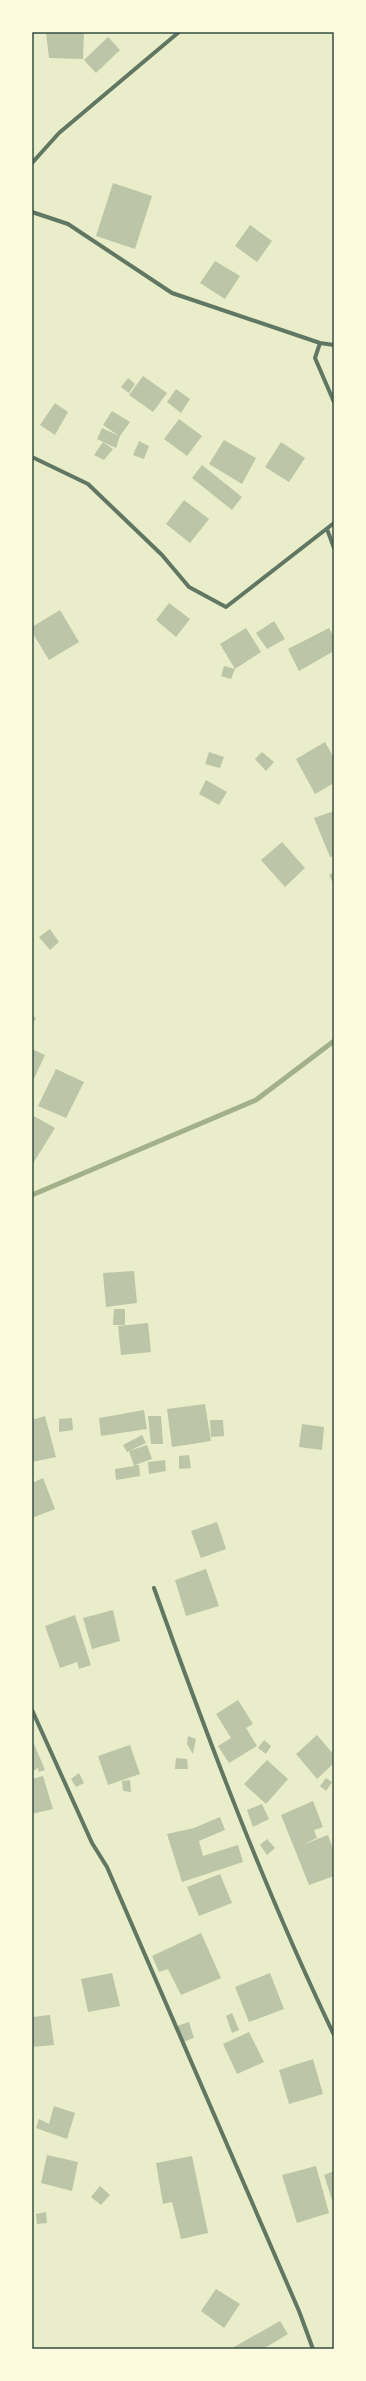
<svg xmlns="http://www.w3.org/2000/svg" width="366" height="2381" font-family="'DejaVu Sans',sans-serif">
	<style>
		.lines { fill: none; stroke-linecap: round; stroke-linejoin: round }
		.stream { stroke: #a3b18a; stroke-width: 5 }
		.building { fill: #bcc5a7 }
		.minor { stroke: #617663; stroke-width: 4 }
		.neatline { fill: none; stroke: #344e41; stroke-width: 1.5 }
	</style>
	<rect width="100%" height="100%" fill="#e9edc9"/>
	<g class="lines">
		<path class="stream" d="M 32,1195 L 256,1100 L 334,1041"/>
	</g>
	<path class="building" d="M 46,32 L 84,32 L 83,59 L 49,58 Z
		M 108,37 L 120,50 L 96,73 L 84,60 Z
		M 113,183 L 152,196 L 135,249 L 96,236 Z
		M 250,225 L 272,241 L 257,262 L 235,246 Z
		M 215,261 L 240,276 L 225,299 L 200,283 Z
		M 143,376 L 167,393 L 153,412 L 129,395 Z
		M 128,378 L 135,384 L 129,393 L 121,387 Z
		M 176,389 L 190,399 L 181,413 L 167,402 Z
		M 55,403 L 68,412 L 55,435 L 40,425 Z
		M 112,411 L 130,422 L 120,436 L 116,448 L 97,439 L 102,428 L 119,436 L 103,425 Z
		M 179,419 L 202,436 L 187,456 L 164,439 Z
		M 224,440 L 256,458 L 242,484 L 209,464 Z
		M 139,441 L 149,446 L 144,459 L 133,455 Z
		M 103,442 L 113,449 L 104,460 L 94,455 Z
		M 281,442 L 305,458 L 289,482 L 265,467 Z
		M 202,465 L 242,497 L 232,510 L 192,478 Z
		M 184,500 L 209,519 L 190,543 L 166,524 Z
		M 169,603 L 190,619 L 176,637 L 156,620 Z
		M 60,610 L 79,642 L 49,660 L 32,632 L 32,627 Z
		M 274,621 L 285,639 L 267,649 L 256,633 Z
		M 246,628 L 261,652 L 235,669 L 220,644 Z
		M 329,628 L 334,637 L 334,651 L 299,671 L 288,649 Z
		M 224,666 L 235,669 L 231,679 L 221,676 Z
		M 325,742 L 334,758 L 334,783 L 315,794 L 296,759 Z
		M 209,752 L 224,757 L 220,768 L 205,764 Z
		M 262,752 L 274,762 L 266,771 L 255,759 Z
		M 206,780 L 227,792 L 219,805 L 199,794 Z
		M 334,811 L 334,856 L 330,857 L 314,818 Z
		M 282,842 L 305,868 L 285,887 L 261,860 Z
		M 334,872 L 334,885 L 329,875 Z
		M 50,929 L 59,942 L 50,950 L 39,937 Z
		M 32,1015 L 36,1018 L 32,1025 Z
		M 32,1049 L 45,1055 L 32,1083 Z
		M 56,1069 L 84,1082 L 66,1118 L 38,1106 Z
		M 32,1115 L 55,1128 L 32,1165 Z
		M 134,1271 L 137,1303 L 106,1307 L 103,1273 Z
		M 114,1309 L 125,1309 L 125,1325 L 113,1325 Z
		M 148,1323 L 151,1352 L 121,1355 L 118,1326 Z
		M 205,1404 L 211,1441 L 172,1447 L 167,1409 Z
		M 144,1410 L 147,1429 L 101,1436 L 99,1418 Z
		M 45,1416 L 56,1457 L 32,1462 L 32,1420 Z
		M 148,1416 L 161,1416 L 163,1444 L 151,1444 Z
		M 72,1418 L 73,1430 L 59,1432 L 59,1419 Z
		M 210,1420 L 223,1420 L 224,1436 L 211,1437 Z
		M 302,1424 L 324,1427 L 322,1450 L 299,1447 Z
		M 142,1435 L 146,1443 L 129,1451 L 147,1445 L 152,1459 L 135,1465 L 139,1465 L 140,1476 L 116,1480 L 115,1469 L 134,1466 L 129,1451 L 127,1452 L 123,1445 Z
		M 189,1455 L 191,1468 L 179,1469 L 179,1456 Z
		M 165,1460 L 166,1471 L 149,1474 L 148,1462 Z
		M 43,1478 L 55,1509 L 32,1518 L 32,1483 Z
		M 217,1522 L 226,1549 L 201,1558 L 191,1531 Z
		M 206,1569 L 219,1606 L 186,1616 L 175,1580 Z
		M 113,1610 L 120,1641 L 92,1649 L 83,1618 Z
		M 75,1615 L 91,1665 L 79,1669 L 77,1662 L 60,1668 L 45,1626 Z
		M 238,1700 L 253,1724 L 246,1728 L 257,1746 L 229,1763 L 218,1746 L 239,1733 L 231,1738 L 216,1714 Z
		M 317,1735 L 334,1755 L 334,1763 L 317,1779 L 296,1754 Z
		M 188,1736 L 196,1739 L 193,1754 L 187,1744 Z
		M 264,1740 L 271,1746 L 266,1754 L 258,1748 Z
		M 32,1744 L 34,1744 L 45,1770 L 39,1772 L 38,1768 L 33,1771 Z
		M 130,1745 L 140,1774 L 108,1785 L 98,1756 Z
		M 176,1758 L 187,1759 L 188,1769 L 175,1769 Z
		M 267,1760 L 288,1779 L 266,1804 L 244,1784 Z
		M 79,1773 L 84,1783 L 76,1787 L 71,1779 Z
		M 43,1776 L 53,1809 L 32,1814 L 32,1779 Z
		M 326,1778 L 332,1782 L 326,1791 L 320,1786 Z
		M 130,1780 L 131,1792 L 123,1791 L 122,1781 Z
		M 313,1801 L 323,1827 L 314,1830 L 317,1838 L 302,1845 L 328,1835 L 334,1852 L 334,1876 L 309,1885 L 281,1815 Z
		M 262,1804 L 269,1819 L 253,1827 L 247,1810 Z
		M 220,1817 L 225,1830 L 199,1841 L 203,1856 L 238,1845 L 243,1862 L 182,1882 L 167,1834 L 194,1828 Z
		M 267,1839 L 275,1848 L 267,1855 L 260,1845 Z
		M 220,1874 L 232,1903 L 199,1916 L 187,1887 Z
		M 201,1933 L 221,1978 L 181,1995 L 168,1969 L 159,1972 L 152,1956 Z
		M 112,1973 L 120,2006 L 88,2012 L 81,1979 Z
		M 270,1973 L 284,2009 L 249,2022 L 235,1987 Z
		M 232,2013 L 239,2030 L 232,2033 L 226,2016 Z
		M 50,2015 L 54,2045 L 32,2047 L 32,2017 Z
		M 189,2022 L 194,2038 L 183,2042 L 177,2026 Z
		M 249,2032 L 264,2062 L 237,2074 L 223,2044 Z
		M 313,2059 L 323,2094 L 289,2104 L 279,2070 Z
		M 54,2106 L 75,2113 L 67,2139 L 36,2128 L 39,2119 L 49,2124 Z
		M 47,2155 L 78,2162 L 72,2191 L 41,2183 Z
		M 192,2156 L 208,2233 L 181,2239 L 172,2202 L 163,2204 L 156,2163 Z
		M 316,2166 L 329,2213 L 297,2223 L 282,2175 Z
		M 334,2171 L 334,2206 L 324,2175 Z
		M 100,2186 L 110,2195 L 101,2205 L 91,2197 Z
		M 46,2212 L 47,2223 L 37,2224 L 36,2214 Z
		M 216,2289 L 240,2304 L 224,2328 L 201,2311 Z
		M 280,2321 L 288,2334 L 263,2349 L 235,2349 L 234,2347 Z"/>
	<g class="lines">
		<path class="minor" d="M 32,163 L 59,133 L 179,32
			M 32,212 L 68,224 L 172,293 L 320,343 L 334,345
			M 320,343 L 315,358 L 334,402
			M 32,457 L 88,484 L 162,555 L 189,587 L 226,607 L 334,523
			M 327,529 L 334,548
			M 154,1588 C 208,1739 265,1891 334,2035
			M 32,1710 L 92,1843 L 107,1867 L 299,2311 L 313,2349"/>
	</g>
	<rect width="366" height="2381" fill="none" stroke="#fefae0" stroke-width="66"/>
	<rect x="33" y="33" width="300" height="2315" class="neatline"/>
</svg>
